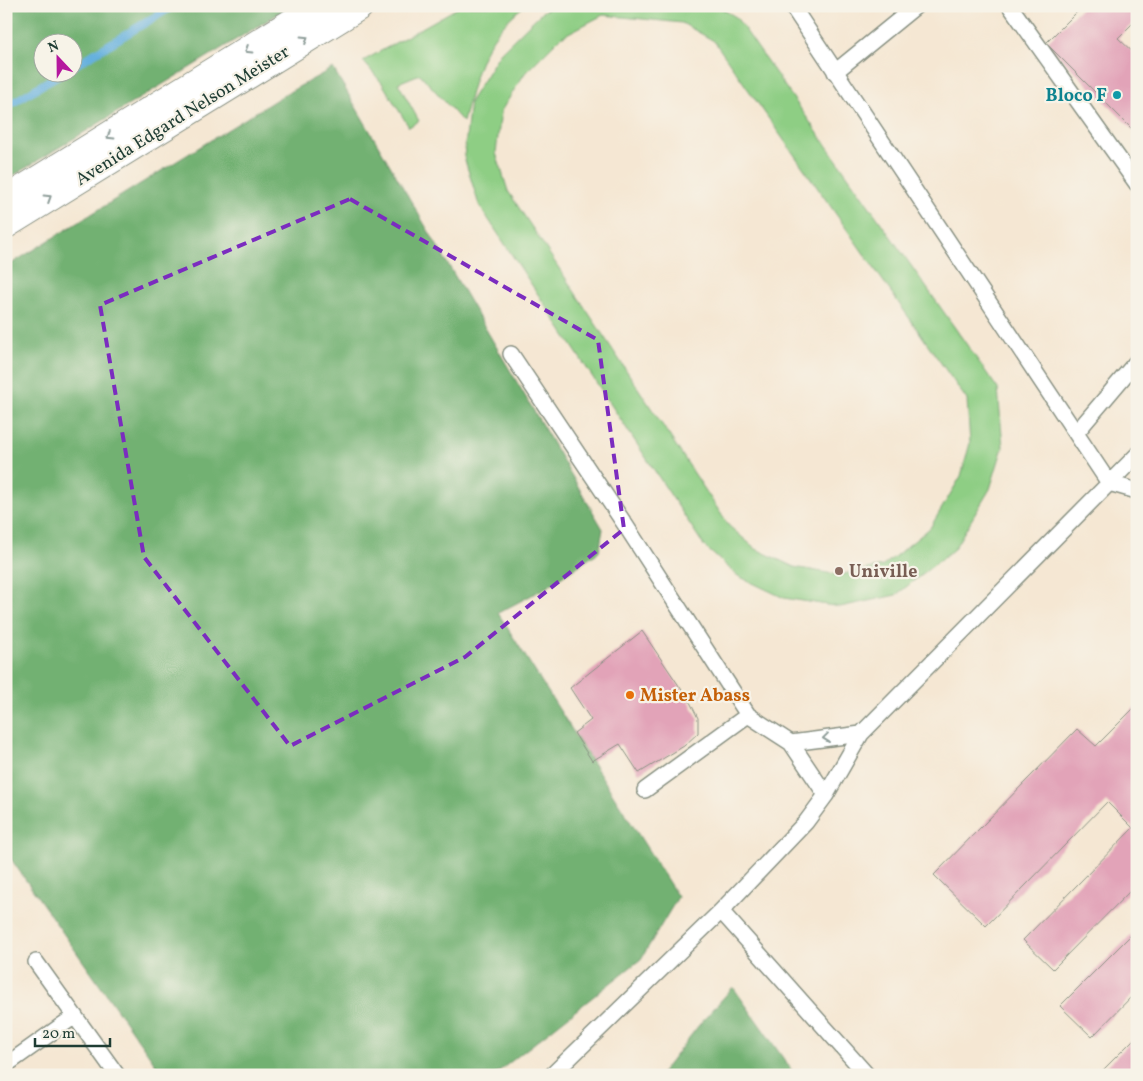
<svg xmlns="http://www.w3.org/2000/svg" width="1143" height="1081" font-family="Vollkorn,serif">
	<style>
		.green { fill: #8ece84; stroke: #56865c; fill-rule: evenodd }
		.forest { fill: #72b172; stroke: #487753; fill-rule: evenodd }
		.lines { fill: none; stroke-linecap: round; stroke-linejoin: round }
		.stream { stroke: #65b0de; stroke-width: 8 }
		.building { fill: #e2a3b8 }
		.service-casing { stroke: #8a9284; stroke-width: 18 }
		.primary-casing { stroke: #8a9284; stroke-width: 30 }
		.service { stroke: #fff; stroke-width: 15 }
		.primary { stroke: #fff; stroke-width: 28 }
		.oneway { stroke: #8f9e9a }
		.marked { fill: none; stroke: #7b2cbf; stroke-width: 4; stroke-dasharray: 10 6; stroke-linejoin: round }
		.culture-dot { fill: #0f9aa8; stroke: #f7f3e8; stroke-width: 2 }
		.education-dot { fill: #8d6e63; stroke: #f7f3e8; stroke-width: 2 }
		.food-dot { fill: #e8710a; stroke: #f7f3e8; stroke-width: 2 }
		.labels { text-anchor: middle; stroke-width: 4.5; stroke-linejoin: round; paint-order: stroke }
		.culture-label { font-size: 18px; font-weight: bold; fill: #0d838f; stroke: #f7f3e8; text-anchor: end }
		.street-label { font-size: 18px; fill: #1f3d34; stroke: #f7f3e8 }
		.education-label { font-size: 18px; font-weight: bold; fill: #785e54; stroke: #f7f3e8; text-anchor: start }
		.food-label { font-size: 18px; font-weight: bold; fill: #c56008; stroke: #f7f3e8; text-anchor: start }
	</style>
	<rect width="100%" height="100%" fill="#f7f3e8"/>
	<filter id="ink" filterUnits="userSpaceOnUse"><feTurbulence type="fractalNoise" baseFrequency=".02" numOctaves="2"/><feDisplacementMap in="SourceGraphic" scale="10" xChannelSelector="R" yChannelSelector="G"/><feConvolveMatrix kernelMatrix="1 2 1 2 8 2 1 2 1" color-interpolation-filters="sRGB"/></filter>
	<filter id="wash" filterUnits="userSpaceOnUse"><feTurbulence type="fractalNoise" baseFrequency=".0096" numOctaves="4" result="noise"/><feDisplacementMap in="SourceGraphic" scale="20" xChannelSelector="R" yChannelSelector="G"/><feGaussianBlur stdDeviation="1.12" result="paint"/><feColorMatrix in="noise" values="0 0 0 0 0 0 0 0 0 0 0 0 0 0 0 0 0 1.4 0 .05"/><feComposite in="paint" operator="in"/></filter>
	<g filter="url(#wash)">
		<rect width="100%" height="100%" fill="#f5e7d3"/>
		<path class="green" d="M 461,6 L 524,6 C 480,41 477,71 463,122 L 420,74 L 398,83 L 419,121 L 409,127 L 382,83 L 363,61 Z
			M 552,6 L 717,6 L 736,17 L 998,389 L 1003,447 L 990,489 L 954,549 L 896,595 L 840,607 L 784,598 L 738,576 L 705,547 L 479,205 L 464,157 L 470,101 L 500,53 L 542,12 ZM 603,15 L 682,23 L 714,41 L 967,400 L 970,443 L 961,476 L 930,528 L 883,566 L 839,575 L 794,567 L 756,549 L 729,526 L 508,191 L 496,153 L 501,111 L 525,73 L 561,37 Z"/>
		<path class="forest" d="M 6,6 L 291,6 L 6,180 ZM 42,42 L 72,42 L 72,72 L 42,72 Z
			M 333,68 L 603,529 L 599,552 L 547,587 L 498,613 L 678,897 L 641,959 L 494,1075 L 163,1075 L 6,852 L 6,267 L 282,96 Z
			M 733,987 L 795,1075 L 660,1075 L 699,1025 Z"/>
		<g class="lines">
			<path class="stream" d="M 72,67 L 173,6
				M 6,107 L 63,72"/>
		</g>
		<g id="blocks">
			<path class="building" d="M 1083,6 L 1137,6 L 1137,19 L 1118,38 L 1137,56 L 1137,134 L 1046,43 Z
				M 642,631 L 690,702 L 698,718 L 698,733 L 684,746 L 639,773 L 620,744 L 592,761 L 574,733 L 591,720 L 570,688 Z
				M 1137,705 L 1137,884 L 1053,969 L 1023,940 L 1133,828 L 1107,802 L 986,926 L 934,875 L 1077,729 L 1096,746 Z
				M 1137,929 L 1137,991 L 1092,1037 L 1060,1006 Z
				M 1137,1036 L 1137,1075 L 1098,1075 Z"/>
		</g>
	</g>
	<g filter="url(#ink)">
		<use href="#blocks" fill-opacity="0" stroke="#8a9284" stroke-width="1"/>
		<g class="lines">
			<g class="service-casing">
				<path id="service" d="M 792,6 L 1109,483 L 1137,491
					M 1010,6 L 1137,184
					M 835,72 L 916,6
					M 511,354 L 626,526 L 748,715 L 791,743 L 826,795
					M 1076,433 L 1137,361
					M 791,743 L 861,734
					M 645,790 L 748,715
					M 721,911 L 867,1075
					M 36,962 L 117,1075
					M 6,1065 L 75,1016
					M 552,1075 L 721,911 L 806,822 L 826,795 L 861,734 L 1137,455"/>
			</g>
			<g class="primary-casing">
				<path id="primary" d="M 6,200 L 319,6
					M 6,224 L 359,6"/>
			</g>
			<use href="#service" class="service"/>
			<use href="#primary" class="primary"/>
		</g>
		<defs><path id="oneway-chevron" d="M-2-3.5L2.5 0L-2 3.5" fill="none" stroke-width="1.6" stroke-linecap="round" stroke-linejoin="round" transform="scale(1.25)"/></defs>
		<g class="oneway">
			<use href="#oneway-chevron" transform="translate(305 39) rotate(-32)"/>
			<use href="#oneway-chevron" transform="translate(248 50) rotate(148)"/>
			<use href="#oneway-chevron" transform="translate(110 136) rotate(148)"/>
			<use href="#oneway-chevron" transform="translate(48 198) rotate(-32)"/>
			<use href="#oneway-chevron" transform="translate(826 738) rotate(173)"/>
		</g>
	</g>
	<path class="marked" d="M 350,199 L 598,340 L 624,529 L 465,657 L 290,746 L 144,557 L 100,305 Z"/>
	<circle class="culture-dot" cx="1117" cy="95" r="5"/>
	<circle class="education-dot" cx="839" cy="571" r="5"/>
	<circle class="food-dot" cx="630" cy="695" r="5"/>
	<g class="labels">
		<g class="culture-label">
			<text x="1107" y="101">Bloco F</text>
		</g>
		<g class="street-label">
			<text transform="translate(182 115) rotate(-32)" y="6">Avenida Edgard Nelson Meister</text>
		</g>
		<g class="education-label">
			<text x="849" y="577">Univille</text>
		</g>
		<g class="food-label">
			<text x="640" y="701">Mister Abass</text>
		</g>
	</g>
	<rect width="1143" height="1081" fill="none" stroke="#f7f3e8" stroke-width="25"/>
	<g transform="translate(58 58) rotate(338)"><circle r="24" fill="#f7f3e8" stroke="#a1aaa0"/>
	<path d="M0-4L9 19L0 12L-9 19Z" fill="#b5179e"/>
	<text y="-8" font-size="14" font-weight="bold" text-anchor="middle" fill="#1f3d34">N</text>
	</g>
	<path d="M35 1038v8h75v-8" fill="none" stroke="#1f3d34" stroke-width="2.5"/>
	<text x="42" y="1038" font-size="15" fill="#1f3d34" stroke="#f7f3e8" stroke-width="4" paint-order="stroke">20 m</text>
</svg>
